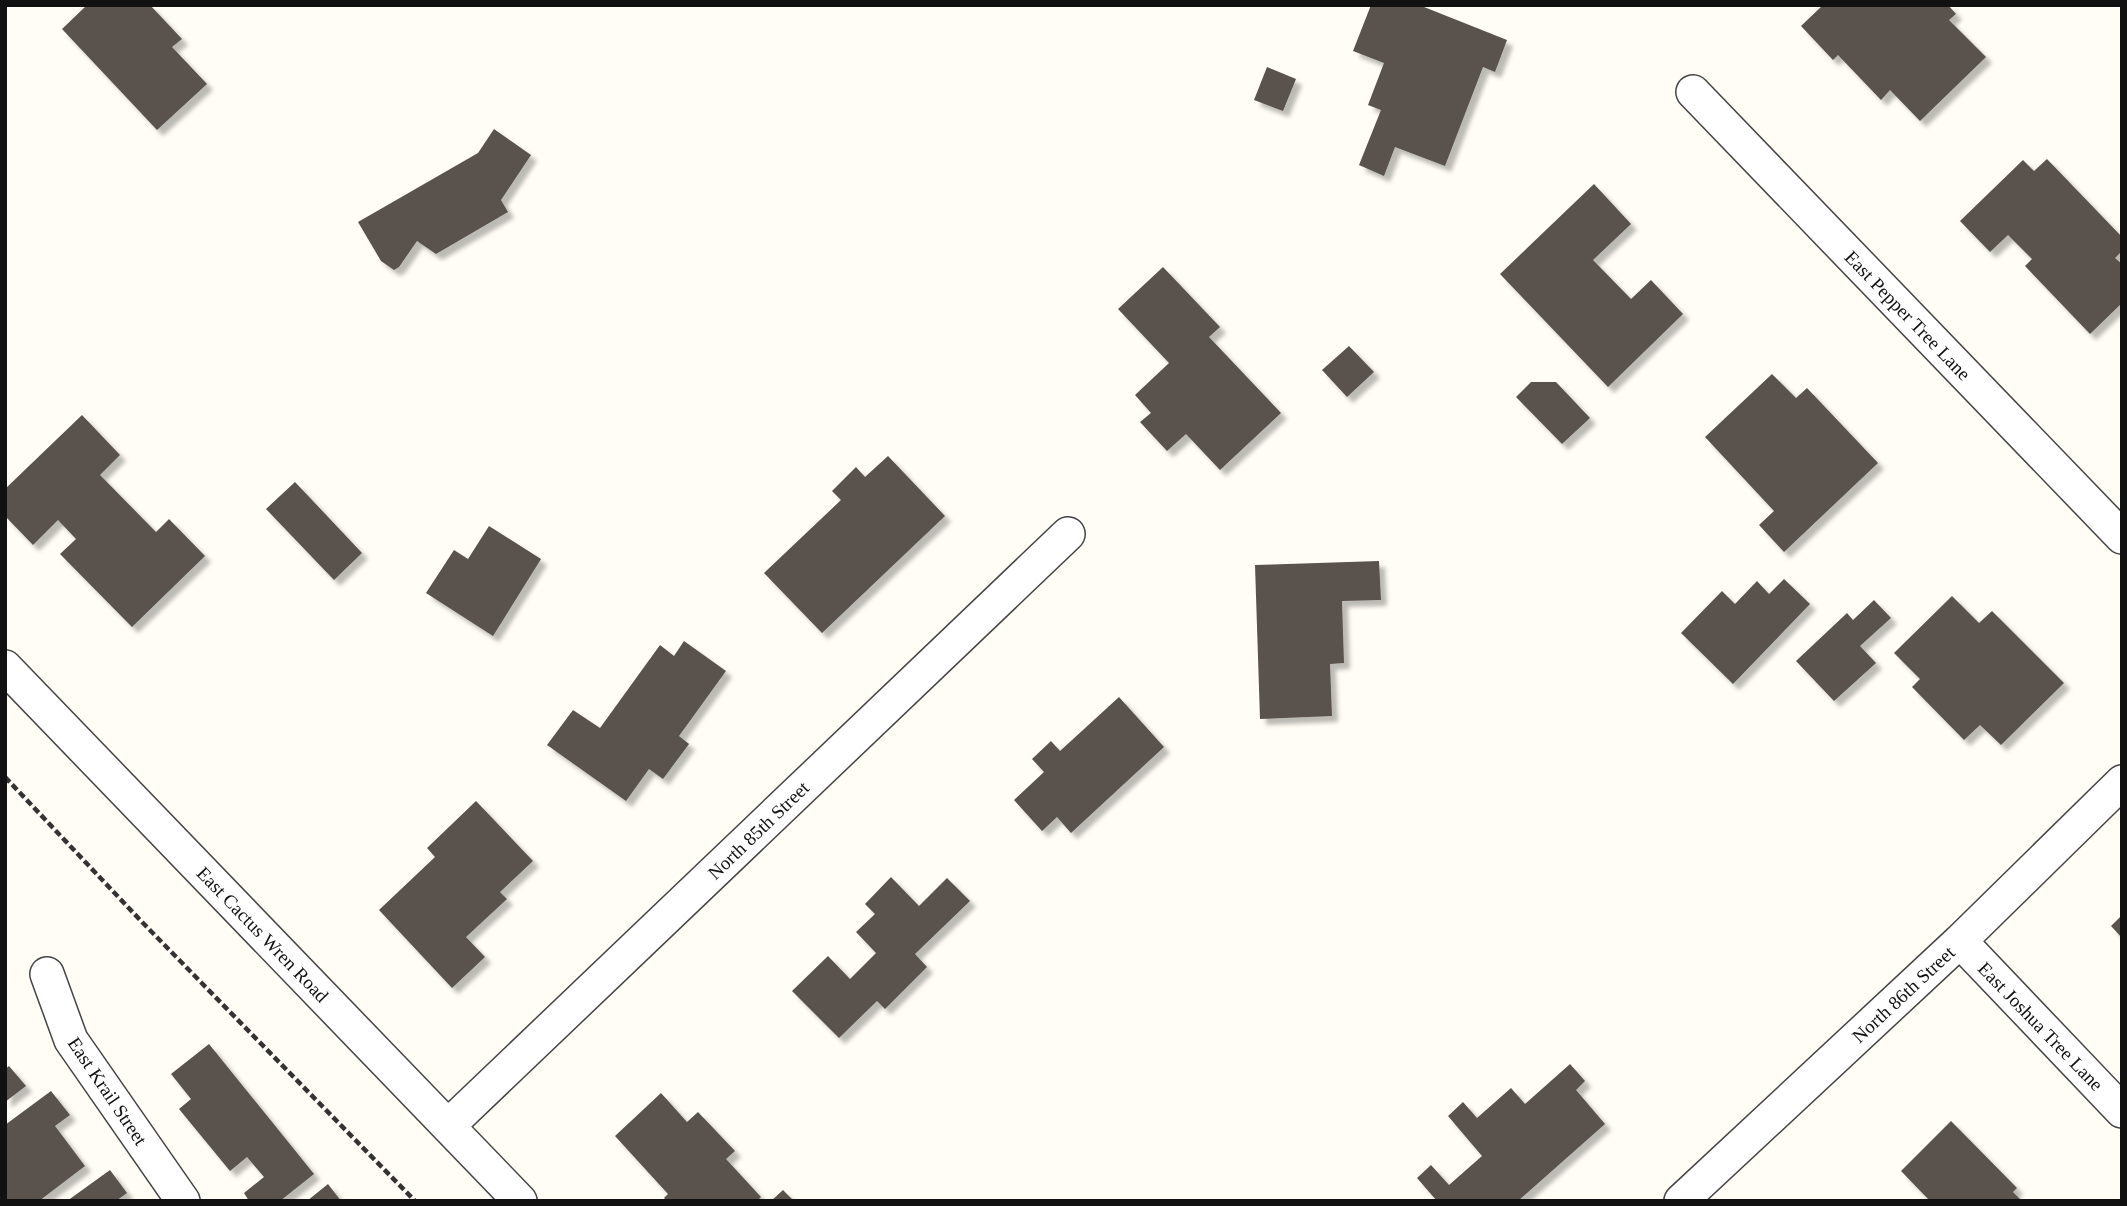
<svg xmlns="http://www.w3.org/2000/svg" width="2127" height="1206" font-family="Georgia,serif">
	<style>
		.building { fill: #5a524d; filter: url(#shadow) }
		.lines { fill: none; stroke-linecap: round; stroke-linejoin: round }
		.minor-casing { stroke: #444; stroke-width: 36 }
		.path { stroke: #333; stroke-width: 4.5; stroke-dasharray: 7 3.5; stroke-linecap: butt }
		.minor { stroke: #fff; stroke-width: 33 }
		.labels { text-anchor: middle; stroke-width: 7; stroke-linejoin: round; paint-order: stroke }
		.street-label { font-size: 19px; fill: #111; stroke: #fff }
	</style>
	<defs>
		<filter id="shadow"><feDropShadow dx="6" dy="6" stdDeviation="2" flood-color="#0004"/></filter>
	</defs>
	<rect width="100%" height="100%" fill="#fffdf5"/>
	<path class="building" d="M 87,5 L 150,5 L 182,39 L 172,47 L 207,84 L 157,130 L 62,29 Z
		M 1371,5 L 1419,5 L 1507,40 L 1495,72 L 1483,67 L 1445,166 L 1395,147 L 1384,176 L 1359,165 L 1381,110 L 1368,105 L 1384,63 L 1353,51 Z
		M 1823,5 L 1948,5 L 1956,14 L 1949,20 L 1986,57 L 1920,121 L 1890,90 L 1881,100 L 1838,55 L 1833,60 L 1801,26 Z
		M 1267,67 L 1296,79 L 1283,111 L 1254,100 Z
		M 494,129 L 531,155 L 501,200 L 508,212 L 436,254 L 417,241 L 399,267 L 394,270 L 381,261 L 358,222 L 478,153 Z
		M 2047,159 L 2122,237 L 2122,251 L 2115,258 L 2122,264 L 2122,303 L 2090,334 L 2025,266 L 2032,259 L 2008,235 L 1990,252 L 1960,221 L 2023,160 L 2034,171 Z
		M 1594,184 L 1631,224 L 1593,260 L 1631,299 L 1651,280 L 1683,314 L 1608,387 L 1500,274 Z
		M 1163,267 L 1220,327 L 1209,337 L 1281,413 L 1220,470 L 1186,434 L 1167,451 L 1140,422 L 1151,413 L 1135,395 L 1169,363 L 1118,309 Z
		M 1349,346 L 1374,372 L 1347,397 L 1322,370 Z
		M 1772,374 L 1796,398 L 1807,388 L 1878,463 L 1784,552 L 1759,525 L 1774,511 L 1705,437 Z
		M 1531,382 L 1556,382 L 1590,418 L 1562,444 L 1516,397 Z
		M 82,415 L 120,455 L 100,475 L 156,532 L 169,519 L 205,556 L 132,627 L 60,554 L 76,539 L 58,520 L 33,545 L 5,516 L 5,489 Z
		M 888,456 L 945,516 L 822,633 L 764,573 L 841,500 L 832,491 L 856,467 L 865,477 Z
		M 295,482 L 362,553 L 334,580 L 266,509 Z
		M 489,526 L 541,559 L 493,636 L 426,593 L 454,550 L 468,559 Z
		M 1379,561 L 1381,600 L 1342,601 L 1344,663 L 1330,664 L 1332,716 L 1260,719 L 1255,565 Z
		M 1784,579 L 1810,604 L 1733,684 L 1681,633 L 1722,591 L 1735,604 L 1757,581 L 1769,594 Z
		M 1952,596 L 1979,623 L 1992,611 L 2064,683 L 2001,745 L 1980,725 L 1964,740 L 1912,687 L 1920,679 L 1894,653 Z
		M 1874,600 L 1891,618 L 1860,646 L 1876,663 L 1834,701 L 1796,661 L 1847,613 L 1853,620 Z
		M 684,641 L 726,671 L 679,736 L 689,744 L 663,779 L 649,769 L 626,801 L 547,745 L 573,710 L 600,728 L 660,645 L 674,656 Z
		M 1119,697 L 1164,747 L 1071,833 L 1057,817 L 1042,831 L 1014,800 L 1044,772 L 1032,759 L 1051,741 L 1060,751 Z
		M 476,801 L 533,861 L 500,892 L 507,899 L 466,937 L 485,957 L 452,988 L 379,910 L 435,857 L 427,848 Z
		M 891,877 L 919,906 L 947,878 L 970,901 L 915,954 L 927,967 L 885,1009 L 877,1001 L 839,1038 L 792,991 L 828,956 L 850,979 L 876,953 L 856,932 L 875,914 L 865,904 Z
		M 2122,915 L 2122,938 L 2111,926 Z
		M 209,1044 L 314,1174 L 280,1201 L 249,1201 L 244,1193 L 264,1177 L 247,1157 L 230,1171 L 179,1109 L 191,1099 L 171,1074 Z
		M 1570,1064 L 1585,1081 L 1576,1090 L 1605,1124 L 1518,1201 L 1437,1201 L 1417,1178 L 1431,1165 L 1449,1185 L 1482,1156 L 1448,1116 L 1463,1102 L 1477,1118 L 1511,1088 L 1525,1104 Z
		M 9,1066 L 26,1086 L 5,1102 L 5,1069 Z
		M 51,1091 L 70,1115 L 55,1126 L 85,1166 L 39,1201 L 5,1201 L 5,1125 Z
		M 661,1093 L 687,1122 L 698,1112 L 735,1151 L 726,1159 L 761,1197 L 757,1201 L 667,1201 L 664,1198 L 668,1194 L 615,1136 Z
		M 1951,1121 L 2017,1188 L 2013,1192 L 2022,1201 L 1930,1201 L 1901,1171 Z
		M 110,1170 L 127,1193 L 116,1201 L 67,1201 Z
		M 328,1184 L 341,1201 L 307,1201 Z
		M 783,1190 L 794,1201 L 771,1201 Z"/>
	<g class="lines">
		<g class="minor-casing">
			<path id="minor" d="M 1693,92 L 2122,537
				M 5,667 L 520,1201
				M 1960,941 L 2122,1111
				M 47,974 L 71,1040 L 183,1201
				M 448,1126 L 1068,534
				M 1681,1201 L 1960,941 L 2122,782"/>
		</g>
		<path class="path" d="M 5,777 L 142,922 L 415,1201"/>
		<use href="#minor" class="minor"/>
	</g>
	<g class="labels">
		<g class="street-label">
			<text transform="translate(1908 315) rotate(46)" y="7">East Pepper Tree Lane</text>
			<text transform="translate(758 830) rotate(-44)" y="7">North 85th Street</text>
			<text transform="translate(263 934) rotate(46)" y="7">East Cactus Wren Road</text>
			<text transform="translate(1903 994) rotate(-43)" y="7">North 86th Street</text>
			<text transform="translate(2041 1026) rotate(46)" y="7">East Joshua Tree Lane</text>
			<text transform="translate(108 1091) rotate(56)" y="7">East Krail Street</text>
		</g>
	</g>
	<rect width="2127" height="1206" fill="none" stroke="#111111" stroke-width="14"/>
</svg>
